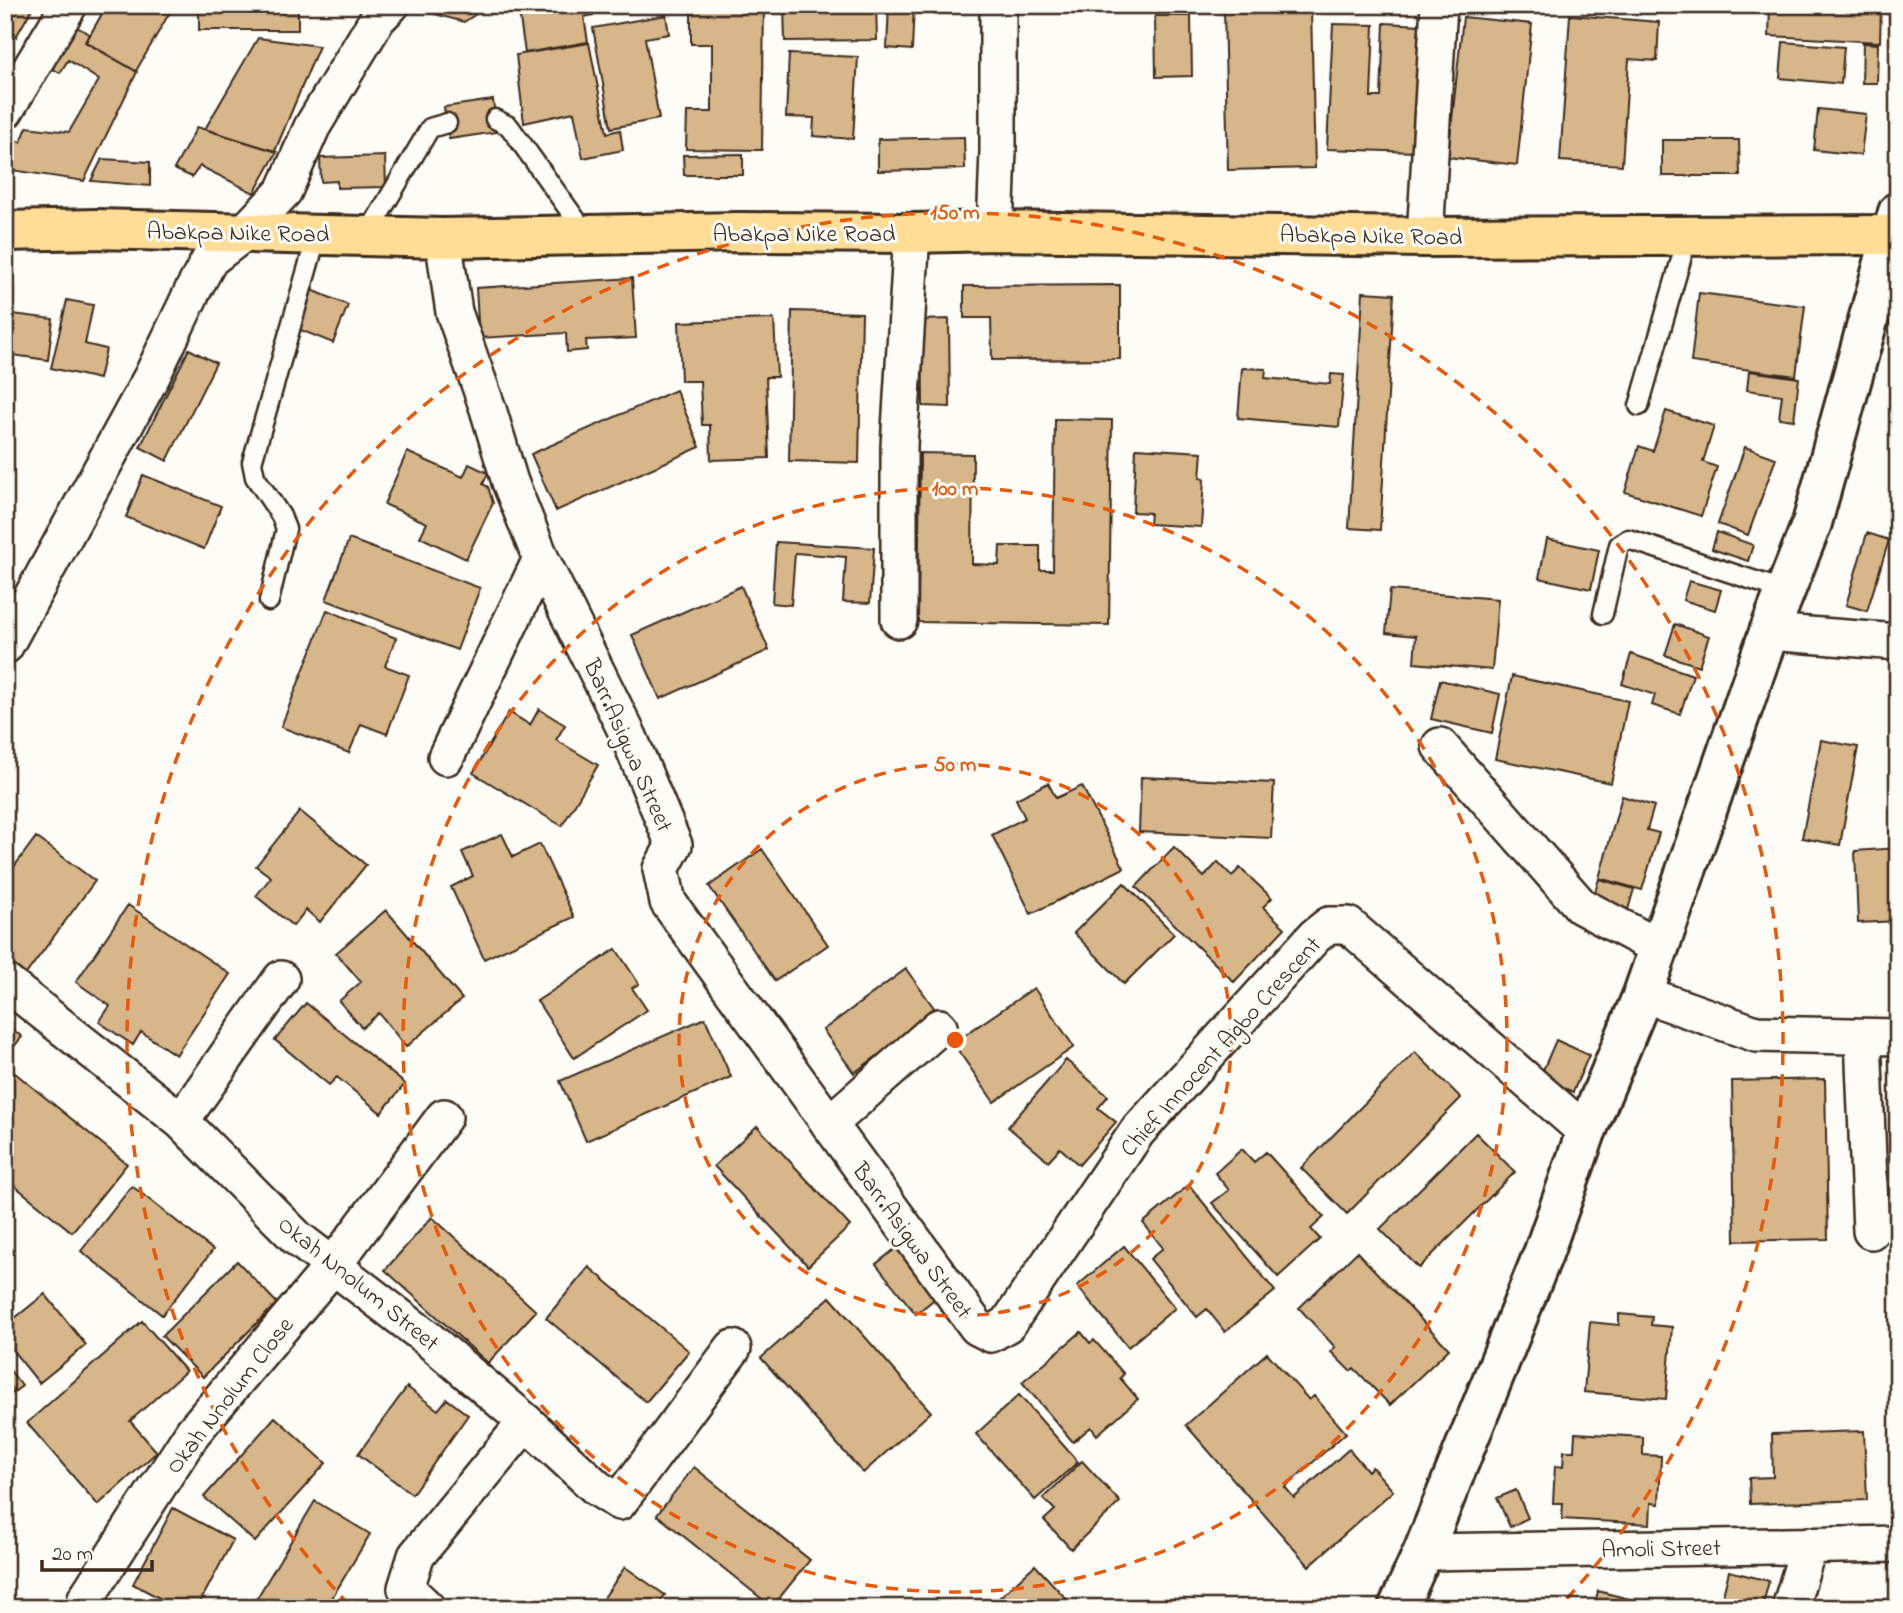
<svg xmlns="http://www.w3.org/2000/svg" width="1903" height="1613" font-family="'Indie Flower',sans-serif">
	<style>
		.building { fill: #d7b68a; stroke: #3b2a1e; stroke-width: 2 }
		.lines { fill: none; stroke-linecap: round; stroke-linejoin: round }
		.lane-casing { stroke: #3b2a1e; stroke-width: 23 }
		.street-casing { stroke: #3b2a1e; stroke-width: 40 }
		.secondary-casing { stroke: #3b2a1e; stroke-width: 44 }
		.primary-casing { stroke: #3b2a1e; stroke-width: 44 }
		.lane { stroke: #fdfcf7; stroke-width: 18 }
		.street { stroke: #fdfcf7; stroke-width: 35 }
		.secondary { stroke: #fdfcf7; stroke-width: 38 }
		.primary { stroke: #ffdd96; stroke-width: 38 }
		.ring { fill: none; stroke: #e8590c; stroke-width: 3.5; stroke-dasharray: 12 9 }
		.labels { text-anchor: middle; stroke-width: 6; stroke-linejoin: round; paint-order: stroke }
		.street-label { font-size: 24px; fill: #3b2a1e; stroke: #fdfcf7 }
		.centre { fill: #e8590c; stroke: #fdfcf7; stroke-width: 3.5 }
		.ring-label { font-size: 21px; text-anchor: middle; font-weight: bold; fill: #e8590c; stroke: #fdfcf7; stroke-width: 6; stroke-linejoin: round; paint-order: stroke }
	</style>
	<rect width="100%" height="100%" fill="#fdfcf7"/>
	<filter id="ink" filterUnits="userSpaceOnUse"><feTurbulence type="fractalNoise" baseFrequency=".0143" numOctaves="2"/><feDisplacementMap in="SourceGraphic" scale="14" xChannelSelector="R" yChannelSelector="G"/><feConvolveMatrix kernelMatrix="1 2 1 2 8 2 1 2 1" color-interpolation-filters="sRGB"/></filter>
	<g filter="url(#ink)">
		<path class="building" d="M 5,5 L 34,5 L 16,37 L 5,30 Z
			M 107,5 L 174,5 L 136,71 L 86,42 Z
			M 199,5 L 298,5 L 298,30 L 199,30 Z
			M 424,5 L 469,5 L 476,14 L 464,22 L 420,10 Z
			M 518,5 L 587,5 L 593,15 L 584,17 L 588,42 L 525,53 Z
			M 691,5 L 764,5 L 762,150 L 686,149 L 687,112 L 712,112 L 712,44 L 691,44 Z
			M 784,5 L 876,5 L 877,40 L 785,41 Z
			M 889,5 L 914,5 L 912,50 L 887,48 Z
			M 1770,5 L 1881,5 L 1880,42 L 1769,36 Z
			M 1311,9 L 1315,168 L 1228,170 L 1224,11 Z
			M 666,15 L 669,34 L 645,38 L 659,119 L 611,128 L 593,28 Z
			M 1570,15 L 1659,22 L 1657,61 L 1629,59 L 1622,165 L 1560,161 Z
			M 1155,16 L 1191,16 L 1192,76 L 1156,77 Z
			M 1463,17 L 1532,24 L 1517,165 L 1448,157 Z
			M 70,23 L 89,34 L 85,42 L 137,72 L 84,181 L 5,169 L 5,138 L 21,142 L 27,127 L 69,132 L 99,80 L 68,60 L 60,73 L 47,66 Z
			M 1384,23 L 1421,25 L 1416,152 L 1327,149 L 1333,24 L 1374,25 L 1371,97 L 1381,97 Z
			M 258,38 L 319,46 L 275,151 L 205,129 Z
			M 1783,42 L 1844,47 L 1841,84 L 1780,78 Z
			M 589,43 L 607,133 L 620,130 L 623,150 L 583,158 L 574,112 L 524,123 L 516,55 Z
			M 1863,43 L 1878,44 L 1877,83 L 1862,83 Z
			M 789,54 L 858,57 L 853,139 L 813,136 L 814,118 L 786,117 Z
			M 493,100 L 497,132 L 449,139 L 444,107 Z
			M 1818,109 L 1866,114 L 1861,155 L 1814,150 Z
			M 197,127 L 277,152 L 254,193 L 200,166 L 192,177 L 174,169 Z
			M 964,137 L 965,169 L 878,171 L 878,139 Z
			M 1662,140 L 1739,140 L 1740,176 L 1662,176 Z
			M 743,154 L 743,175 L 684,175 L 683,155 Z
			M 385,156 L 386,187 L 337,188 L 337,181 L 321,182 L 320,158 Z
			M 102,159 L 150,162 L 150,186 L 91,181 Z
			M 632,278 L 636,338 L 586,340 L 587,350 L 567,352 L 566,333 L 479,338 L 476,288 Z
			M 1120,285 L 1120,359 L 992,360 L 991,318 L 964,318 L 964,286 Z
			M 312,290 L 348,305 L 333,343 L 298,329 Z
			M 1363,292 L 1394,294 L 1380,530 L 1349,528 Z
			M 1699,293 L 1805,306 L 1796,376 L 1691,362 Z
			M 67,300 L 93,305 L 85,344 L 106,349 L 99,379 L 51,368 Z
			M 792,311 L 862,313 L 859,463 L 789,461 Z
			M 5,313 L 53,319 L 48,360 L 5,354 Z
			M 774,319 L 777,377 L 766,377 L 769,458 L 711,460 L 710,425 L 702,425 L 700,381 L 681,381 L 679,322 Z
			M 949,319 L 950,407 L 923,406 L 922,320 Z
			M 189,349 L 216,363 L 167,461 L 140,447 Z
			M 1242,368 L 1266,369 L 1265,378 L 1330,384 L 1331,374 L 1344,375 L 1339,427 L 1238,418 Z
			M 1749,371 L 1799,378 L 1794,420 L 1779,418 L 1782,395 L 1747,390 Z
			M 676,390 L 700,447 L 556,511 L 531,454 Z
			M 1666,411 L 1714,426 L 1703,462 L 1717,467 L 1701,516 L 1625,492 L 1639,446 L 1653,451 Z
			M 1055,419 L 1112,420 L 1109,625 L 918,622 L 920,453 L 973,454 L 972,564 L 999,565 L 1000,546 L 1040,546 L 1040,570 L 1053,570 Z
			M 1745,447 L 1776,458 L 1748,535 L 1718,524 Z
			M 1136,448 L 1202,452 L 1200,478 L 1204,479 L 1201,527 L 1149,524 L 1150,513 L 1133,512 Z
			M 407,452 L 463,477 L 469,464 L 488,473 L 483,484 L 488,487 L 493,503 L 466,559 L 420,537 L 427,523 L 384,504 Z
			M 143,475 L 221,506 L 204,549 L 126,517 Z
			M 1717,532 L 1753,545 L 1748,561 L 1712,549 Z
			M 1867,533 L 1889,540 L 1867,611 L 1846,605 Z
			M 349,539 L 480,588 L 457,650 L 326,600 Z
			M 1547,539 L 1599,550 L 1591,589 L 1539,578 Z
			M 776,542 L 874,548 L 870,603 L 843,602 L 846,557 L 795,553 L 791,605 L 772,603 Z
			M 1689,581 L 1721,590 L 1715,610 L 1683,600 Z
			M 741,586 L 769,650 L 660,699 L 632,635 Z
			M 1390,590 L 1498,599 L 1492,670 L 1414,663 L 1416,636 L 1386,633 Z
			M 327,610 L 396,638 L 385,666 L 409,675 L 387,734 L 361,724 L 349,753 L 281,727 Z
			M 1675,624 L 1709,636 L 1699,666 L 1665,655 Z
			M 1631,654 L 1693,675 L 1680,714 L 1652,705 L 1655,695 L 1622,684 Z
			M 1512,676 L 1628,701 L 1611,783 L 1495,759 Z
			M 1440,680 L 1500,694 L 1492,733 L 1431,719 Z
			M 539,709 L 565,725 L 556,740 L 598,765 L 562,826 L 473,773 L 509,712 L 530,725 Z
			M 1821,740 L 1858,747 L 1840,845 L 1802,838 Z
			M 1141,777 L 1274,783 L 1271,838 L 1139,832 Z
			M 1048,783 L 1056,798 L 1082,786 L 1124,868 L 1031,914 L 992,835 L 1025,818 L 1016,799 Z
			M 1622,796 L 1654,806 L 1647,830 L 1659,833 L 1642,890 L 1599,878 Z
			M 300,811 L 366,865 L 320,922 L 306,910 L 293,926 L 256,896 L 271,877 L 256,866 Z
			M 502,834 L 513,857 L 540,844 L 574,917 L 484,959 L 451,887 L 473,876 L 462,852 Z
			M 36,837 L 95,881 L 23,978 L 5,965 L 5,879 Z
			M 1174,847 L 1204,877 L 1218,862 L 1232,876 L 1240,868 L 1272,898 L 1263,907 L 1285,928 L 1234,982 L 1136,887 Z
			M 1898,848 L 1898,921 L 1858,923 L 1855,851 Z
			M 762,849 L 828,945 L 775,981 L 709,886 Z
			M 1599,879 L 1634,889 L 1627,913 L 1592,902 Z
			M 1124,883 L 1174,934 L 1124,984 L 1074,933 Z
			M 128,905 L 230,974 L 176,1055 L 141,1032 L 133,1045 L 99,1022 L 110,1006 L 76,982 Z
			M 386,910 L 462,999 L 406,1047 L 379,1013 L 362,1028 L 339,1001 L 361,982 L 336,953 Z
			M 616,949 L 639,984 L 632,988 L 647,1010 L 574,1058 L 537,1001 Z
			M 906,969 L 937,1012 L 854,1073 L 823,1030 Z
			M 1034,988 L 1074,1047 L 994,1102 L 953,1043 Z
			M 306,1003 L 405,1084 L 381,1113 L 337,1077 L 329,1085 L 275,1040 Z
			M 705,1018 L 731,1077 L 586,1141 L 560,1081 Z
			M 5,1023 L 22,1037 L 5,1057 Z
			M 1556,1040 L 1589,1055 L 1573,1092 L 1540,1077 Z
			M 1415,1052 L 1461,1098 L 1347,1214 L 1301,1168 Z
			M 1066,1060 L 1108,1096 L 1098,1108 L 1116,1122 L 1079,1165 L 1060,1148 L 1048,1161 L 1008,1127 Z
			M 15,1073 L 127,1164 L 72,1232 L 5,1178 L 5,1084 Z
			M 1825,1079 L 1828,1239 L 1735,1241 L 1732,1081 Z
			M 757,1126 L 850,1226 L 808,1266 L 714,1166 Z
			M 1476,1133 L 1515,1172 L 1419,1268 L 1380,1229 Z
			M 1242,1149 L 1254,1162 L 1266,1152 L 1324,1217 L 1311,1229 L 1320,1239 L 1278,1277 L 1212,1203 L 1229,1190 L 1215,1173 Z
			M 1189,1185 L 1275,1291 L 1225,1332 L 1207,1309 L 1197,1317 L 1150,1259 L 1163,1248 L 1143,1223 Z
			M 132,1186 L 213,1250 L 162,1315 L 81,1251 Z
			M 432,1217 L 536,1311 L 488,1363 L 385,1270 Z
			M 899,1246 L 938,1296 L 916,1314 L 876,1264 Z
			M 1124,1246 L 1175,1308 L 1128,1347 L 1077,1286 Z
			M 1357,1252 L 1449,1349 L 1390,1405 L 1354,1368 L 1350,1371 L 1331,1352 L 1335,1347 L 1299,1308 Z
			M 237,1261 L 277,1303 L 203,1377 L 162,1336 Z
			M 589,1267 L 689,1351 L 646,1402 L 546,1318 Z
			M 45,1294 L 86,1345 L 39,1383 L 5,1341 L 5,1326 Z
			M 830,1297 L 931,1412 L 863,1473 L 761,1358 Z
			M 1619,1314 L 1652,1317 L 1651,1325 L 1672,1327 L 1666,1399 L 1584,1392 L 1590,1322 L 1619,1325 Z
			M 142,1321 L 186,1371 L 130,1421 L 157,1452 L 98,1505 L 27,1423 Z
			M 1081,1332 L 1090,1343 L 1094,1340 L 1124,1374 L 1120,1378 L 1138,1399 L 1097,1435 L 1091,1427 L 1073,1442 L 1022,1382 Z
			M 1267,1353 L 1309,1400 L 1314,1396 L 1346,1433 L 1285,1487 L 1294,1498 L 1349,1449 L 1368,1471 L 1372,1467 L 1393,1491 L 1309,1566 L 1186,1425 Z
			M 5,1364 L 22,1386 L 5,1399 Z
			M 407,1387 L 438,1410 L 447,1399 L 468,1415 L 412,1494 L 358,1454 Z
			M 1019,1395 L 1078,1462 L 1035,1500 L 976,1434 Z
			M 275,1417 L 326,1463 L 255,1542 L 204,1497 Z
			M 1864,1431 L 1867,1500 L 1750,1504 L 1749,1478 L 1773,1477 L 1772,1434 Z
			M 1575,1433 L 1643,1437 L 1643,1455 L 1661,1456 L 1659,1504 L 1651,1503 L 1650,1524 L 1562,1519 L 1563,1503 L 1553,1503 L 1555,1466 L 1563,1467 L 1564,1451 L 1574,1451 Z
			M 1082,1461 L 1120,1502 L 1071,1549 L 1044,1520 L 1055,1510 L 1043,1498 Z
			M 694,1467 L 810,1560 L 772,1607 L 657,1515 Z
			M 1516,1490 L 1528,1518 L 1510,1527 L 1497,1498 Z
			M 315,1501 L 370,1534 L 326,1608 L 251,1608 Z
			M 173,1508 L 233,1540 L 197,1608 L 178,1608 L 133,1584 Z
			M 1035,1565 L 1072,1605 L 1069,1608 L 988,1608 Z
			M 625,1567 L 665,1595 L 656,1608 L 597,1608 Z
			M 1729,1571 L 1769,1581 L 1762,1608 L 1720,1608 Z
			M 1598,1591 L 1656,1606 L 1655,1608 L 1594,1608 Z"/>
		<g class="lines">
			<g class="lane-casing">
				<path id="lane" d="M 495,119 L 509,126 L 587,235
					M 367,235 L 430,128 L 447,123
					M 1639,406 L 1688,235
					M 269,601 L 286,529 L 281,516 L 255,477 L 252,462 L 317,235
					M 1603,614 L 1619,545 L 1628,539 L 1786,591"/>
			</g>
			<g class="street-casing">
				<path id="street" d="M 5,111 L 69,5
					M 995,231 L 998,151 L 998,5
					M 1425,237 L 1439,5
					M 443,238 L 454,312 L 488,409 L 510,482 L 541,559 L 629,737 L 674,845 L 661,869 L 668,902 L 977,1327 L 991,1334 L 1008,1324 L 1137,1132 L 1315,936 L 1329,925 L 1348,925 L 1586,1132
					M 899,620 L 899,446 L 912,233
					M 1769,632 L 1898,642
					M 5,646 L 152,376 L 192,292 L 210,259 L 244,233 L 284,191 L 312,127 L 378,18 L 391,5
					M 1440,746 L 1581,906 L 1658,947
					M 446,757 L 541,559
					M 5,982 L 181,1121 L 297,1238 L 427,1338 L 526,1422 L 597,1488 L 619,1502 L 733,1348
					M 1643,994 L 1756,1034 L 1898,1037
					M 1863,1038 L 1871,1231
					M 181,1121 L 281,979
					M 829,1124 L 939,1027
					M 1423,1552 L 1898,1544
					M 86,1598 L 193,1432 L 332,1267 L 444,1117
					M 427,1608 L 406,1588 L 416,1556 L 526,1422
					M 1790,1608 L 1809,1545"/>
			</g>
			<g class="secondary-casing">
				<path id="secondary" d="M 1398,1608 L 1423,1552 L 1543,1254 L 1586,1132 L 1643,994 L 1769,632 L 1812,523 L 1898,212"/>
			</g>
			<g class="primary-casing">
				<path id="primary" d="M 5,231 L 96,229 L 443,238 L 738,232 L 912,233 L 995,231 L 1425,237 L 1898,235"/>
			</g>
			<use href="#lane" class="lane"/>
			<use href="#street" class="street"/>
			<use href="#secondary" class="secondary"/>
			<use href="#primary" class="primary"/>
		</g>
	</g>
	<g class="ring">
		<circle cx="955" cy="1040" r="276"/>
		<circle cx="955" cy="1040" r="552"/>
		<path d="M349 1605A828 828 0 1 1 1561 1605"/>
	</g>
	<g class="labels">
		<g class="street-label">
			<text transform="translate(238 232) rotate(1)" y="8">Abakpa Nike Road</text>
			<text x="804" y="241">Abakpa Nike Road</text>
			<text transform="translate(1371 235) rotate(1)" y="8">Abakpa Nike Road</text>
			<text transform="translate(629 745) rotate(66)" y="8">Barr.Asigwa Street</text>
			<text transform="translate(1220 1046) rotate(-48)" y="8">Chief Innocent Agbo Crescent</text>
			<text transform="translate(913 1240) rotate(54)" y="8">Barr.Asigwa Street</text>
			<text transform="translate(359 1283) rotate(39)" y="8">Okah Nnolum Street</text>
			<text transform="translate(229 1395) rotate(-52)" y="8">Okah Nnolum Close</text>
			<text transform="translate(1661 1548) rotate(-1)" y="8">Amoli Street</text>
		</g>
	</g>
	<circle cx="955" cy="1040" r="10" class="centre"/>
	<g class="ring-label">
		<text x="955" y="219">150 m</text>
		<text x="955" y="495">100 m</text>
		<text x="955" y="771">50 m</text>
	</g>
	<rect width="1903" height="1613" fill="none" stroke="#fdfcf7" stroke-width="28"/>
	<rect x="14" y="14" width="1875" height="1585" fill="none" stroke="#3b2a1e" stroke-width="2.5" filter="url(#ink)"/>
	<path d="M42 1560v10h110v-10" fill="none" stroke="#3b2a1e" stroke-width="3.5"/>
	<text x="52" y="1560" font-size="21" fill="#3b2a1e" stroke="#fdfcf7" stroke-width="5" paint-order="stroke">20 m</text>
</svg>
